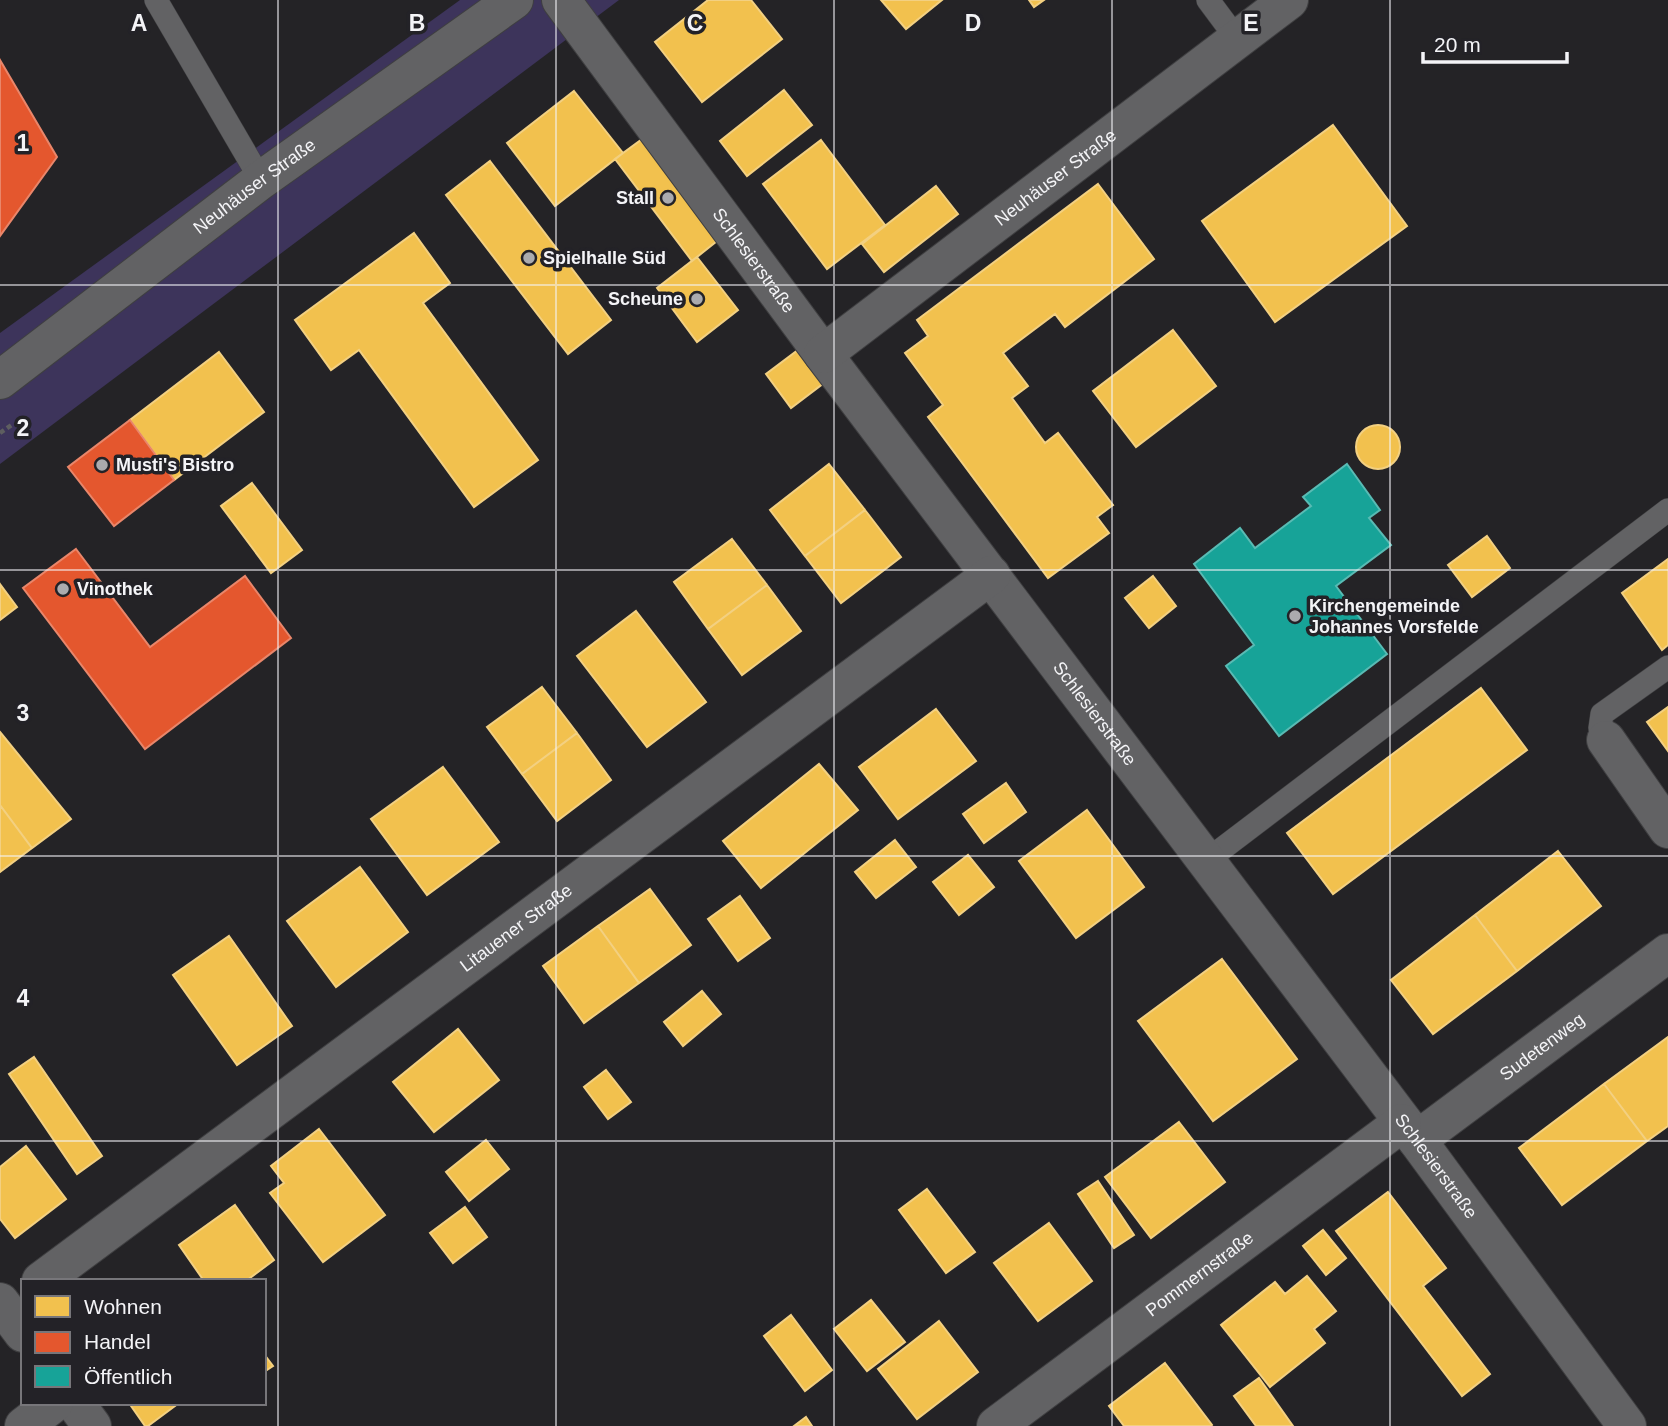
<svg xmlns="http://www.w3.org/2000/svg" width="1668" height="1426" font-family="Arial,sans-serif">
	<style>
		.green { fill: #3d345b }
		.homes { fill: #f2c14e; stroke: #f3d081; stroke-width: 2 }
		.shops { fill: #e4572e; stroke: #e9866a; stroke-width: 2 }
		.public { fill: #17a398; stroke: #59bbb4; stroke-width: 2 }
		.lines { fill: none; stroke-linecap: round; stroke-linejoin: round }
		.service-casing { stroke: #3f3f41; stroke-width: 24 }
		.minor-casing { stroke: #3f3f41; stroke-width: 40 }
		.secondary-casing { stroke: #3f3f41; stroke-width: 40 }
		.path { stroke: #5e5e60; stroke-width: 4.5; stroke-dasharray: 5 3.5; stroke-linecap: butt }
		.service { stroke: #626264; stroke-width: 23 }
		.minor { stroke: #626264; stroke-width: 38 }
		.secondary { stroke: #626264; stroke-width: 38 }
		.grid { fill: none; stroke: #f4f4f7; stroke-width: 2; stroke-opacity: 0.55 }
		.poi-dot { fill: #ababae; stroke: #232227; stroke-width: 2.5 }
		.labels { text-anchor: middle; stroke-width: 7; stroke-linejoin: round; paint-order: stroke }
		.street-label { font-size: 18px; fill: #f4f4f7; stroke: #232227 }
		.poi-label { font-size: 18px; font-weight: bold; fill: #f4f4f7; stroke: #232227; text-anchor: start }
		.grid-label { font-size: 23px; text-anchor: middle; font-weight: bold; fill: #f4f4f7; stroke: #232227; stroke-width: 7; stroke-linejoin: round; paint-order: stroke }
	</style>
	<rect width="100%" height="100%" fill="#242326"/>
	<path class="green" d="M 460,0 L 619,0 L 0,464 L 0,333 Z"/>
	<path class="homes" d="M 708,0 L 751,0 L 782,39 L 702,102 L 655,42 Z
		M 881,0 L 942,0 L 906,29 Z
		M 1029,0 L 1044,0 L 1034,7 Z
		M 784,90 L 812,125 L 747,176 L 720,141 Z
		M 574,91 L 623,153 L 555,206 L 507,143 Z
		M 1333,125 L 1407,226 L 1275,322 L 1202,221 Z
		M 645,137 L 722,237 L 692,261 L 615,159 Z
		M 821,140 L 885,225 L 827,269 L 763,184 Z
		M 490,161 L 611,320 L 568,354 L 446,195 Z
		M 1098,184 L 1154,259 L 1065,327 L 1055,314 L 1003,353 L 1028,386 L 1012,398 L 1045,443 L 1058,433 L 1113,505 L 1097,517 L 1109,533 L 1048,578 L 928,417 L 943,405 L 905,353 L 928,336 L 917,320 Z
		M 936,186 L 958,214 L 884,272 L 862,244 Z
		M 414,233 L 450,283 L 423,303 L 538,460 L 474,507 L 359,350 L 331,370 L 295,320 Z
		M 697,257 L 738,310 L 697,342 L 657,288 Z
		M 1173,330 L 1216,386 L 1136,447 L 1093,391 Z
		M 798,350 L 824,383 L 791,408 L 766,374 Z
		M 219,352 L 264,412 L 174,480 L 130,420 Z
		M1356 447a22 22 0 1 1 44 0a22 22 0 1 1-44 0Z
		M 829,464 L 865,510 L 805,556 L 770,510 Z
		M 252,483 L 302,550 L 271,573 L 221,506 Z
		M 865,510 L 901,557 L 841,603 L 805,556 Z
		M 1487,536 L 1510,568 L 1472,597 L 1448,565 Z
		M 732,539 L 767,585 L 708,629 L 674,582 Z
		M 1668,559 L 1668,645 L 1662,650 L 1622,593 Z
		M 1153,576 L 1176,606 L 1149,628 L 1125,598 Z
		M 0,584 L 17,607 L 0,620 Z
		M 767,585 L 801,631 L 742,675 L 708,629 Z
		M 636,611 L 706,702 L 647,747 L 577,656 Z
		M 542,687 L 577,733 L 522,774 L 487,727 Z
		M 1481,688 L 1527,750 L 1333,894 L 1287,833 Z
		M 1668,707 L 1668,751 L 1647,722 Z
		M 936,709 L 976,761 L 898,819 L 859,767 Z
		M 0,732 L 71,819 L 32,848 L 0,805 Z
		M 577,733 L 611,780 L 557,821 L 522,774 Z
		M 819,764 L 858,810 L 761,888 L 723,841 Z
		M 443,767 L 499,842 L 427,895 L 371,819 Z
		M 1006,783 L 1026,812 L 984,843 L 963,814 Z
		M 0,805 L 32,848 L 0,872 Z
		M 1087,810 L 1144,887 L 1076,938 L 1019,861 Z
		M 895,840 L 916,867 L 876,898 L 855,872 Z
		M 1558,851 L 1601,906 L 1517,971 L 1475,915 Z
		M 968,855 L 994,887 L 959,915 L 933,882 Z
		M 360,867 L 408,932 L 336,987 L 287,921 Z
		M 650,889 L 691,945 L 639,983 L 598,926 Z
		M 740,896 L 770,938 L 738,961 L 708,919 Z
		M 1475,915 L 1517,971 L 1433,1034 L 1391,980 Z
		M 598,926 L 639,983 L 584,1023 L 543,966 Z
		M 229,936 L 292,1026 L 237,1065 L 173,975 Z
		M 1222,959 L 1297,1059 L 1213,1121 L 1138,1021 Z
		M 702,991 L 721,1014 L 683,1046 L 664,1022 Z
		M 458,1029 L 499,1080 L 434,1132 L 393,1082 Z
		M 1668,1037 L 1668,1126 L 1647,1141 L 1604,1084 Z
		M 34,1057 L 102,1156 L 77,1174 L 9,1074 Z
		M 606,1070 L 631,1102 L 608,1119 L 584,1087 Z
		M 1604,1084 L 1647,1141 L 1562,1205 L 1519,1148 Z
		M 1179,1122 L 1225,1182 L 1151,1238 L 1105,1177 Z
		M 319,1129 L 385,1215 L 323,1262 L 270,1193 L 284,1183 L 271,1166 Z
		M 486,1140 L 509,1169 L 469,1201 L 446,1172 Z
		M 26,1146 L 66,1199 L 15,1238 L 0,1219 L 0,1167 Z
		M 1098,1181 L 1134,1235 L 1114,1248 L 1078,1194 Z
		M 927,1189 L 975,1252 L 946,1273 L 899,1210 Z
		M 1388,1192 L 1446,1268 L 1423,1286 L 1490,1374 L 1462,1396 L 1336,1231 Z
		M 235,1205 L 274,1260 L 246,1281 L 204,1281 L 179,1245 Z
		M 465,1207 L 487,1237 L 453,1263 L 430,1233 Z
		M 1049,1223 L 1092,1281 L 1038,1321 L 994,1263 Z
		M 1323,1230 L 1346,1258 L 1326,1275 L 1303,1246 Z
		M 1307,1276 L 1336,1311 L 1314,1329 L 1325,1343 L 1270,1387 L 1221,1325 L 1275,1282 L 1285,1294 Z
		M 871,1300 L 905,1342 L 867,1371 L 834,1329 Z
		M 791,1315 L 832,1370 L 805,1391 L 764,1336 Z
		M 939,1321 L 978,1372 L 917,1419 L 878,1369 Z
		M 264,1354 L 273,1366 L 264,1372 Z
		M 1165,1363 L 1212,1425 L 1211,1426 L 1124,1426 L 1109,1406 Z
		M 1259,1378 L 1293,1426 L 1256,1426 L 1234,1396 Z
		M 129,1403 L 179,1403 L 148,1426 L 145,1426 Z
		M 806,1417 L 812,1426 L 794,1426 Z"/>
	<path class="shops" d="M 0,60 L 57,157 L 0,236 Z
		M 130,420 L 174,480 L 114,526 L 68,467 Z
		M 76,549 L 150,647 L 245,576 L 291,638 L 145,749 L 23,588 Z"/>
	<path class="public" d="M 1347,464 L 1380,510 L 1369,518 L 1391,545 L 1336,586 L 1387,654 L 1279,736 L 1226,666 L 1254,645 L 1194,564 L 1240,528 L 1255,548 L 1311,506 L 1303,497 Z"/>
	<g class="lines">
		<g class="service-casing">
			<path id="service" d="M 156,0 L 261,180
				M 1208,0 L 1237,39
				M 1606,740 L 1600,728 L 1602,714 L 1668,667
				M 1206,861 L 1668,510"/>
		</g>
		<g class="minor-casing">
			<g id="minor">
				<path id="s1" d="M 561,0 L 823,354 L 1417,1140 L 1627,1426"/>
				<path id="s2" d="M 823,354 L 1289,0"/>
				<path d="M 1606,740 L 1668,829"/>
				<path id="s3" d="M 1417,1140 L 1668,953"/>
				<path id="s4" d="M 41,1281 L 991,575"/>
				<path d="M 0,1302 L 23,1333"/>
				<path d="M 75,1403 L 92,1426"/>
				<path d="M 24,1426 L 54,1403"/>
				<path id="s5" d="M 996,1426 L 1402,1123"/>
			</g>
		</g>
		<g class="secondary-casing">
			<g id="secondary">
				<path id="s6" d="M 0,380 L 261,180 L 514,0"/>
			</g>
		</g>
		<path class="path" d="M 0,433 L 13,424"/>
		<use href="#service" class="service"/>
		<use href="#minor" class="minor"/>
		<use href="#secondary" class="secondary"/>
	</g>
	<path class="grid" d="M 278,0 L 278,1426M 556,0 L 556,1426M 834,0 L 834,1426M 1112,0 L 1112,1426M 1390,0 L 1390,1426M 0,285 L 1668,285M 0,570 L 1668,570M 0,856 L 1668,856M 0,1141 L 1668,1141"/>
	<g class="poi-dot">
		<circle cx="668" cy="198" r="7"/>
		<circle cx="529" cy="258" r="7"/>
		<circle cx="697" cy="299" r="7"/>
		<circle cx="102" cy="465" r="7"/>
		<circle cx="63" cy="589" r="7"/>
		<circle cx="1295" cy="616" r="7"/>
	</g>
	<g class="labels">
		<g class="street-label">
			<text dy="6" stroke="none"><textPath href="#s2" startOffset="292">Neuhäuser Straße</textPath></text>
			<text dy="6" stroke="none"><textPath href="#s6" startOffset="320">Neuhäuser Straße</textPath></text>
			<text dy="6" stroke="none"><textPath href="#s1" startOffset="324">Schlesierstraße</textPath></text>
			<text dy="6" stroke="none"><textPath href="#s1" startOffset="891">Schlesierstraße</textPath></text>
			<text dy="6" stroke="none"><textPath href="#s4" startOffset="592">Litauener Straße</textPath></text>
			<text dy="6" stroke="none"><textPath href="#s3" startOffset="156">Sudetenweg</textPath></text>
			<text dy="6" stroke="none"><textPath href="#s1" startOffset="1458">Schlesierstraße</textPath></text>
			<text dy="6" stroke="none"><textPath href="#s5" startOffset="254">Pommernstraße</textPath></text>
		</g>
		<g class="poi-label">
			<text x="654" y="204" text-anchor="end">Stall</text>
			<text x="543" y="264">Spielhalle Süd</text>
			<text x="683" y="305" text-anchor="end">Scheune</text>
			<text x="116" y="471">Musti's Bistro</text>
			<text x="77" y="595">Vinothek</text>
			<text x="1309" y="612">Kirchengemeinde<tspan x="1309" dy="21">Johannes Vorsfelde</tspan></text>
		</g>
	</g>
	<g class="grid-label">
		<text x="139" y="31">A</text>
		<text x="417" y="31">B</text>
		<text x="695" y="31">C</text>
		<text x="973" y="31">D</text>
		<text x="1251" y="31">E</text>
		<text x="23" y="151">1</text>
		<text x="23" y="436">2</text>
		<text x="23" y="721">3</text>
		<text x="23" y="1006">4</text>
	</g>
	<rect x="21" y="1279" width="245" height="126" fill="#232227" stroke="#77767a" stroke-width="2"/>
	<rect x="35" y="1296" width="35" height="21" fill="#f2c14e" stroke="#77767a" stroke-width="2"/>
	<text x="84" y="1314" font-size="21" fill="#f4f4f7">Wohnen</text>
	<rect x="35" y="1332" width="35" height="21" fill="#e4572e" stroke="#77767a" stroke-width="2"/>
	<text x="84" y="1349" font-size="21" fill="#f4f4f7">Handel</text>
	<rect x="35" y="1366" width="35" height="21" fill="#17a398" stroke="#77767a" stroke-width="2"/>
	<text x="84" y="1384" font-size="21" fill="#f4f4f7">Öffentlich</text>
	<path d="M1423 52v10h144v-10" fill="none" stroke="#f4f4f7" stroke-width="3.5"/>
	<text x="1434" y="52" font-size="21" fill="#f4f4f7" stroke="#232227" stroke-width="5" paint-order="stroke">20 m</text>
</svg>
